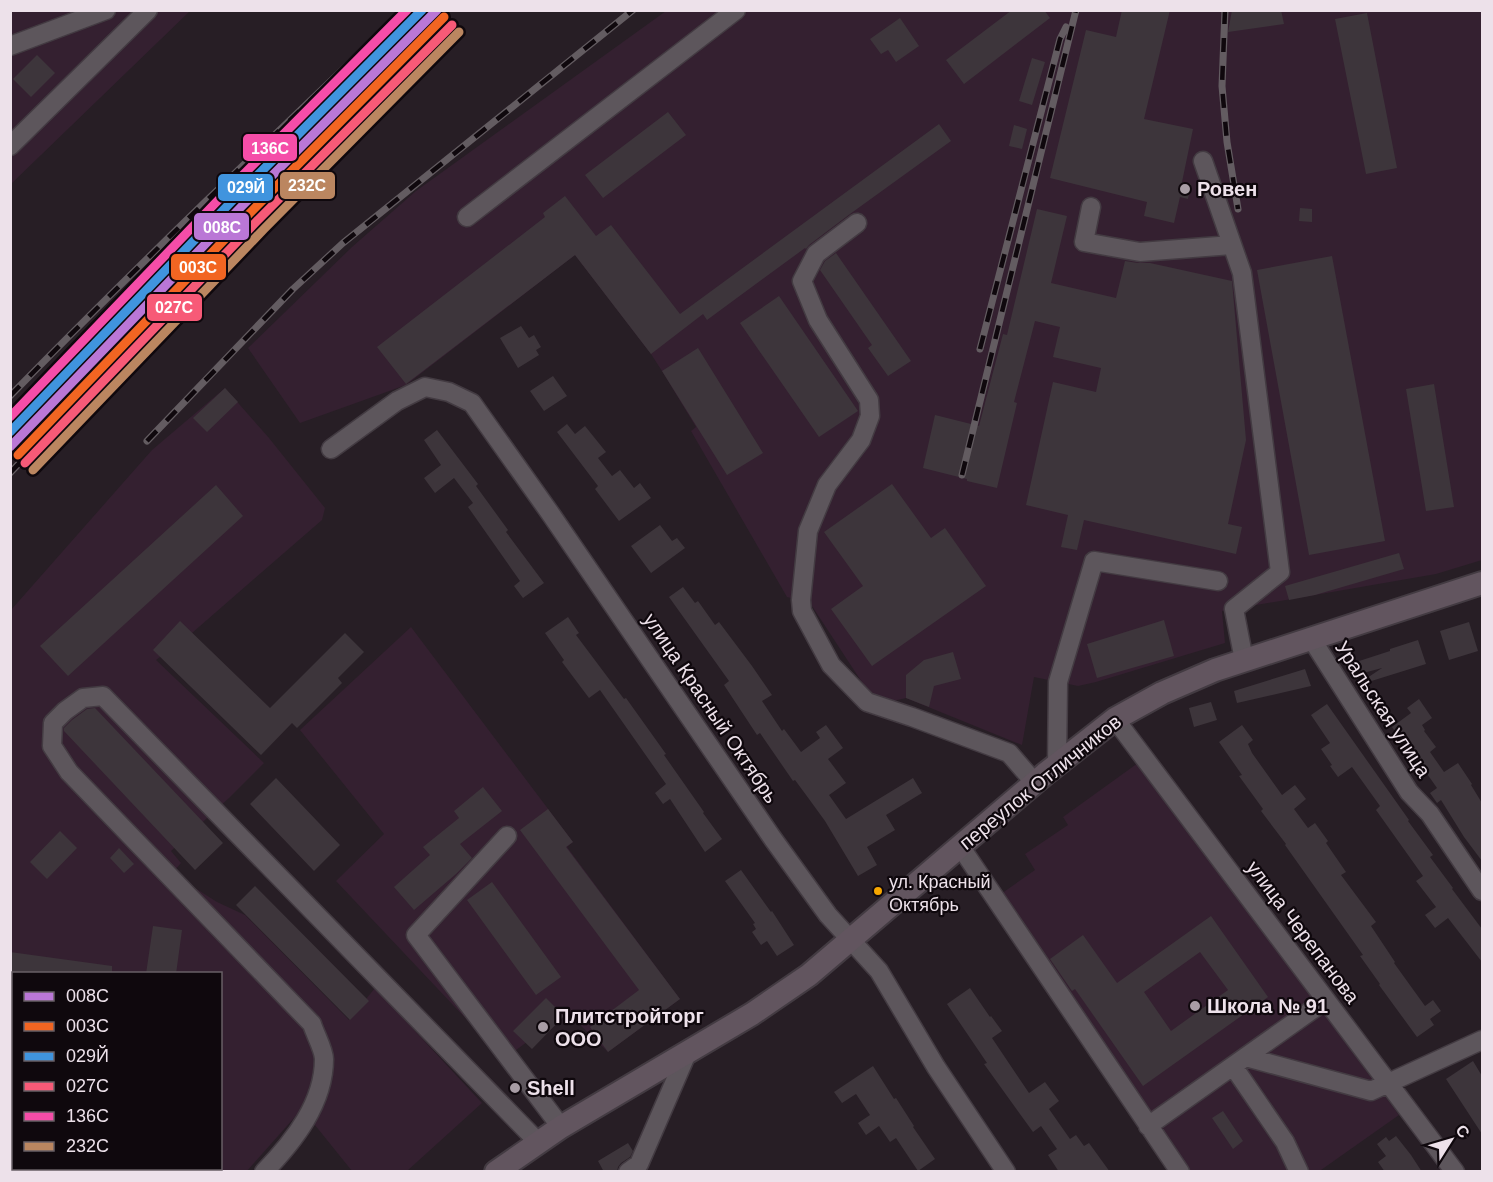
<svg xmlns="http://www.w3.org/2000/svg" width="1493" height="1182" font-family="Helvetica,sans-serif">
	<style>
		.built { fill: #342030; fill-rule: evenodd }
		.building { fill: #3d353b; fill-rule: evenodd }
		.lines { fill: none; stroke-linecap: round; stroke-linejoin: round }
		.minor-casing { stroke: #433b42; stroke-width: 21 }
		.major-casing { stroke: #433b42; stroke-width: 26 }
		.minor { stroke: #5d565c; stroke-width: 18 }
		.major { stroke: #62555f; stroke-width: 22 }
		.rail-casing { stroke: #635c61; stroke-width: 7 }
		.rail { stroke: #0f080d; stroke-width: 4.5; stroke-dasharray: 14; stroke-linecap: butt }
		.rail-1-casing { stroke: #0f080d; stroke-width: 14 }
		.rail-2-casing { stroke: #0f080d; stroke-width: 14 }
		.rail-3-casing { stroke: #0f080d; stroke-width: 14 }
		.rail-4-casing { stroke: #0f080d; stroke-width: 14 }
		.rail-5-casing { stroke: #0f080d; stroke-width: 14 }
		.rail-6-casing { stroke: #0f080d; stroke-width: 14 }
		.rail-1 { stroke: #ba77d6; stroke-width: 9 }
		.rail-2 { stroke: #f26522; stroke-width: 9 }
		.rail-3 { stroke: #4094de; stroke-width: 9 }
		.rail-4 { stroke: #f75a77; stroke-width: 9 }
		.rail-5 { stroke: #f54da8; stroke-width: 9 }
		.rail-6 { stroke: #bb8660; stroke-width: 9 }
		.poi-dot { fill: #a89da5; stroke: #0f080d; stroke-width: 2 }
		.bus-dot { fill: #f7a600; stroke: #0f080d; stroke-width: 2 }
		.labels { text-anchor: middle; stroke-width: 4.5; stroke-linejoin: round; paint-order: stroke }
		.bus-label { font-size: 18px; fill: #ede1ea; stroke: #0f080d; text-anchor: start }
		.poi-label { font-size: 20px; font-weight: bold; fill: #ede1ea; stroke: #0f080d; text-anchor: start }
		.street-label { font-size: 20px; fill: #ede1ea; stroke: #0f080d }
		.line-badge { stroke: #0f080d; stroke-width: 2 }
		.badge-label { font-size: 16px; text-anchor: middle; font-weight: bold; fill: #fff }
	</style>
	<rect width="100%" height="100%" fill="#271e25"/>
	<path class="built" d="M 11,11 L 190,11 L 11,184 Z
		M 666,11 L 1482,11 L 1482,560 L 1436,574 L 1222,611 L 1225,643 L 1096,682 L 1078,686 L 1034,677 L 1022,745 L 906,698 L 885,703 L 869,693 L 810,603 L 787,597 L 691,431 L 696,427 L 662,371 L 651,354 L 575,255 L 406,385 L 300,423 L 248,348 L 352,247 L 416,191 Z
		M 225,388 L 269,438 L 325,508 L 322,520 L 192,633 L 156,660 L 264,763 L 229,798 L 171,851 L 181,863 L 175,870 L 184,881 L 217,902 L 245,915 L 349,1020 L 375,988 L 482,1103 L 407,1171 L 352,1171 L 302,1109 L 247,1171 L 11,1172 L 11,610 L 152,450 ZM 14,974 L 220,974 L 220,1168 L 14,1168 Z
		M 411,627 L 573,842 L 567,847 L 680,999 L 608,1052 L 573,1018 L 562,1016 L 504,1059 L 336,881 L 384,834 L 300,730 Z
		M 1138,763 L 1399,1115 L 1321,1170 L 1322,1171 L 1173,1171 L 998,896 L 1035,870 L 1025,854 L 1068,825 L 1063,817 Z"/>
	<path class="building" d="M 1012,10 L 1044,10 L 1050,18 L 964,84 L 946,60 Z
		M 1122,10 L 1170,10 L 1144,119 L 1193,129 L 1182,182 L 1191,184 L 1188,199 L 1180,197 L 1174,223 L 1144,216 L 1147,202 L 1050,178 L 1086,30 L 1116,37 Z
		M 1232,10 L 1281,10 L 1284,24 L 1228,32 Z
		M 1367,13 L 1397,168 L 1366,174 L 1335,19 Z
		M 900,18 L 919,46 L 896,62 L 888,50 L 881,54 L 870,39 Z
		M 37,55 L 55,73 L 31,97 L 13,79 Z
		M 1032,58 L 1045,62 L 1032,105 L 1019,101 Z
		M 668,112 L 686,135 L 603,198 L 585,175 Z
		M 939,124 L 951,141 L 850,214 L 809,245 L 806,249 L 805,248 L 707,320 L 703,314 L 651,354 L 575,255 L 406,384 L 377,347 L 545,217 L 543,213 L 565,196 L 596,236 L 611,225 L 680,314 Z
		M 1014,125 L 1027,129 L 1022,149 L 1009,146 Z
		M 1300,208 L 1312,209 L 1312,222 L 1299,221 Z
		M 1037,209 L 1067,216 L 1051,283 L 1116,298 L 1125,261 L 1138,263 L 1150,263 L 1232,281 L 1246,440 L 1228,524 L 1242,527 L 1236,554 L 1084,520 L 1077,550 L 1061,547 L 1068,515 L 1026,505 L 1053,382 L 1096,392 L 1101,368 L 1053,357 L 1060,327 L 1035,321 L 1014,402 L 1017,403 L 997,488 L 967,481 L 967,479 L 923,468 L 935,415 L 979,426 L 1003,334 L 1007,335 Z
		M 836,253 L 911,361 L 888,376 L 868,348 L 872,345 L 820,270 L 825,261 Z
		M 1332,256 L 1385,541 L 1309,555 L 1257,270 Z
		M 779,296 L 858,411 L 819,437 L 740,323 Z
		M 521,326 L 529,338 L 534,335 L 541,347 L 536,350 L 539,355 L 518,368 L 500,338 Z
		M 698,348 L 763,453 L 727,475 L 662,371 Z
		M 553,376 L 567,396 L 544,411 L 530,391 Z
		M 1434,384 L 1454,507 L 1426,511 L 1406,389 Z
		M 225,388 L 238,402 L 207,432 L 193,418 Z
		M 567,424 L 575,434 L 585,426 L 606,452 L 598,458 L 612,476 L 620,470 L 634,488 L 640,483 L 651,498 L 619,521 L 595,489 L 598,486 L 557,432 Z
		M 437,430 L 478,484 L 476,486 L 508,530 L 506,532 L 544,583 L 523,598 L 514,586 L 520,581 L 468,507 L 473,503 L 454,478 L 435,493 L 424,478 L 441,465 L 424,440 Z
		M 892,484 L 931,538 L 945,528 L 986,586 L 872,666 L 831,609 L 863,586 L 824,532 Z
		M 216,485 L 243,516 L 68,676 L 40,646 Z
		M 660,525 L 672,541 L 677,538 L 685,548 L 651,573 L 631,546 Z
		M 1399,553 L 1404,569 L 1315,595 L 1289,600 L 1285,586 Z
		M 683,587 L 695,603 L 698,601 L 715,625 L 719,622 L 752,666 L 772,695 L 762,701 L 782,731 L 784,729 L 801,752 L 820,738 L 816,732 L 826,725 L 843,748 L 828,759 L 846,783 L 829,795 L 846,819 L 913,778 L 922,793 L 886,815 L 895,830 L 867,847 L 877,865 L 858,876 L 825,821 L 809,799 L 795,780 L 793,781 L 760,733 L 757,735 L 724,685 L 729,681 L 669,597 Z
		M 568,617 L 579,633 L 576,635 L 624,699 L 626,698 L 666,754 L 664,755 L 704,812 L 703,813 L 722,839 L 705,852 L 670,799 L 663,804 L 655,793 L 666,784 L 600,690 L 589,698 L 562,662 L 564,660 L 545,633 Z
		M 1164,620 L 1174,656 L 1097,678 L 1087,644 Z
		M 180,621 L 270,708 L 345,633 L 364,652 L 338,678 L 342,683 L 297,728 L 292,723 L 261,755 L 153,650 Z
		M 1469,622 L 1478,651 L 1449,660 L 1440,631 Z
		M 1418,640 L 1426,664 L 1365,683 L 1364,680 L 1382,668 L 1356,675 L 1353,663 L 1390,651 L 1390,649 Z
		M 953,652 L 961,679 L 934,686 L 929,707 L 906,698 L 906,675 L 924,660 Z
		M 1305,669 L 1311,686 L 1237,703 L 1234,691 Z
		M 1419,699 L 1432,718 L 1422,725 L 1425,730 L 1424,731 L 1436,747 L 1430,752 L 1444,772 L 1458,763 L 1472,784 L 1471,785 L 1482,803 L 1482,861 L 1464,837 L 1441,800 L 1437,803 L 1430,793 L 1437,788 L 1418,761 L 1416,762 L 1392,727 L 1411,713 L 1407,708 Z
		M 1211,702 L 1217,720 L 1194,727 L 1189,708 Z
		M 1327,704 L 1409,820 L 1408,821 L 1433,855 L 1430,857 L 1453,888 L 1452,889 L 1482,929 L 1482,962 L 1448,918 L 1435,928 L 1425,915 L 1436,907 L 1416,881 L 1423,876 L 1376,810 L 1380,806 L 1352,767 L 1338,777 L 1330,766 L 1332,765 L 1321,749 L 1330,743 L 1311,715 Z
		M 95,708 L 223,843 L 195,870 L 64,731 L 64,728 L 72,720 L 87,709 Z
		M 1242,725 L 1253,740 L 1248,744 L 1252,753 L 1282,795 L 1295,785 L 1306,799 L 1294,809 L 1308,828 L 1315,823 L 1328,841 L 1326,843 L 1346,872 L 1341,875 L 1376,922 L 1371,926 L 1395,962 L 1394,963 L 1425,1006 L 1433,1000 L 1441,1011 L 1430,1019 L 1434,1025 L 1417,1037 L 1379,985 L 1380,984 L 1360,956 L 1363,955 L 1285,845 L 1286,844 L 1261,811 L 1263,809 L 1239,776 L 1242,775 L 1219,742 Z
		M 276,778 L 340,845 L 314,871 L 250,804 Z
		M 483,787 L 502,811 L 460,844 L 472,858 L 456,874 L 414,910 L 394,887 L 430,855 L 423,847 L 459,818 L 454,811 Z
		M 548,809 L 573,842 L 566,847 L 680,999 L 608,1052 L 590,1027 L 639,990 L 520,830 Z
		M 60,831 L 77,848 L 47,879 L 30,862 Z
		M 119,848 L 134,864 L 124,873 L 110,858 Z
		M 741,870 L 771,912 L 772,911 L 794,945 L 777,956 L 767,941 L 761,945 L 752,932 L 756,929 L 753,924 L 755,923 L 725,881 Z
		M 492,882 L 561,977 L 536,995 L 467,900 Z
		M 255,886 L 369,1001 L 350,1020 L 236,905 Z
		M 1211,916 L 1268,997 L 1143,1086 L 1075,989 L 1072,991 L 1050,959 L 1083,935 L 1117,983 ZM 1200,952 L 1228,990 L 1171,1031 L 1144,992 Z
		M 153,926 L 182,930 L 176,974 L 146,974 Z
		M 10,952 L 112,966 L 112,974 L 10,974 Z
		M 970,988 L 990,1017 L 991,1016 L 1002,1031 L 992,1038 L 1029,1093 L 1045,1082 L 1059,1101 L 1049,1109 L 1070,1139 L 1076,1135 L 1084,1146 L 1089,1143 L 1110,1172 L 1059,1172 L 1048,1155 L 1057,1149 L 1041,1126 L 1033,1132 L 984,1064 L 987,1063 L 947,1004 Z
		M 546,998 L 564,1016 L 532,1049 L 513,1031 Z
		M 1473,1061 L 1482,1076 L 1482,1134 L 1446,1079 Z
		M 873,1066 L 894,1099 L 896,1098 L 914,1126 L 913,1127 L 935,1159 L 918,1171 L 896,1138 L 890,1142 L 879,1126 L 866,1135 L 858,1123 L 870,1115 L 856,1094 L 842,1103 L 834,1092 Z
		M 1223,1111 L 1243,1141 L 1233,1149 L 1212,1118 Z
		M 1396,1136 L 1411,1155 L 1422,1172 L 1385,1172 L 1378,1162 L 1386,1156 L 1377,1144 L 1386,1137 L 1389,1141 Z
		M 628,1143 L 633,1151 L 630,1157 L 621,1163 L 618,1167 L 617,1172 L 604,1172 L 598,1161 Z"/>
	<g class="lines">
		<g class="minor-casing">
			<path id="minor" d="M 10,46 L 106,10
				M 10,146 L 148,10
				M 1203,161 L 1242,273 L 1280,572 L 1234,609 L 1244,660
				M 1091,207 L 1084,242 L 1140,252 L 1232,245
				M 467,217 L 736,10
				M 857,223 L 816,254 L 802,281 L 818,320 L 869,400 L 870,416 L 861,440 L 827,485 L 808,531 L 801,600 L 802,611 L 831,665 L 867,702 L 912,717 L 1009,753 L 1035,783
				M 331,449 L 397,401 L 425,387 L 449,392 L 472,403 L 550,513 L 773,839 L 828,915 L 879,971 L 936,1067 L 1006,1172
				M 1311,638 L 1409,792 L 1430,814 L 1482,891
				M 1115,719 L 1455,1172
				M 1057,764 L 1058,682 L 1094,561 L 1218,581
				M 507,836 L 416,935 L 561,1127
				M 960,846 L 1180,1172
				M 1246,1057 L 1371,1091 L 1482,1040
				M 1233,1066 L 1285,1142 L 1299,1172
				M 1148,1126 L 1326,1000
				M 10,1141 L 14,1141
				M 264,1172 C 294,1141 324,1103 324,1059 C 324,1050 315,1034 312,1024 L 69,772 L 52,746 L 53,723 L 65,711 L 83,698 L 103,696 L 538,1142
				M 628,1172 L 639,1164 L 688,1051"/>
		</g>
		<g class="major-casing">
			<path id="major" d="M 496,1172 L 561,1127 L 752,1014 L 809,975 L 1045,774 L 1115,719 L 1162,693 L 1215,670 L 1482,583"/>
		</g>
		<use href="#minor" class="minor"/>
		<use href="#major" class="major"/>
		<g class="rail-casing">
			<path id="rail" d="M 1225,10 L 1222,86 L 1227,142 L 1238,209
				M 980,349 L 1060,39 L 1066,27
				M 10,396 C 139,264 272,137 405,10
				M 147,441 L 293,289 L 343,243 L 633,10
				M 10,473 L 259,211
				M 962,475 L 1076,10"/>
		</g>
		<use href="#rail" class="rail"/>
		<g class="rail-1-casing">
			<path id="rail-1" d="M 10,447 L 241,207 L 437,10"/>
		</g>
		<g class="rail-2-casing">
			<path id="rail-2" d="M 18,455 L 249,214 L 444,17"/>
		</g>
		<g class="rail-3-casing">
			<path id="rail-3" d="M 10,432 L 233,200 L 422,10"/>
		</g>
		<g class="rail-4-casing">
			<path id="rail-4" d="M 25,463 L 256,222 L 452,25"/>
		</g>
		<g class="rail-5-casing">
			<path id="rail-5" d="M 10,417 L 226,192 L 407,10"/>
		</g>
		<g class="rail-6-casing">
			<path id="rail-6" d="M 33,470 L 264,229 L 459,32"/>
		</g>
		<use href="#rail-1" class="rail-1"/>
		<use href="#rail-2" class="rail-2"/>
		<use href="#rail-3" class="rail-3"/>
		<use href="#rail-4" class="rail-4"/>
		<use href="#rail-5" class="rail-5"/>
		<use href="#rail-6" class="rail-6"/>
	</g>
	<g class="poi-dot">
		<circle cx="1185" cy="189" r="6"/>
		<circle cx="1195" cy="1006" r="6"/>
		<circle cx="543" cy="1027" r="6"/>
		<circle cx="515" cy="1088" r="6"/>
	</g>
	<circle class="bus-dot" cx="878" cy="891" r="5"/>
	<g class="labels">
		<g class="bus-label">
			<text x="889" y="888">ул. Красный<tspan x="889" dy="23">Октябрь</tspan></text>
		</g>
		<g class="poi-label">
			<text x="1197" y="196">Ровен</text>
			<text x="1207" y="1013">Школа № 91</text>
			<text x="555" y="1023">Плитстройторг<tspan x="555" dy="23">ООО</tspan></text>
			<text x="527" y="1095">Shell</text>
		</g>
		<g class="street-label">
			<text transform="translate(711 708) rotate(56)" y="7">улица Красный Октябрь</text>
			<text transform="translate(1383 709) rotate(57)" y="7">Уральская улица</text>
			<text transform="translate(1040 782) rotate(-39)" y="7">переулок Отличников</text>
			<text transform="translate(1303 932) rotate(53)" y="7">улица Черепанова</text>
		</g>
	</g>
	<g class="line-badge">
		<rect x="242" y="133" width="56" height="29" rx="6" fill="#f54da8"/>
		<rect x="279" y="171" width="57" height="29" rx="6" fill="#bb8660"/>
		<rect x="217" y="173" width="57" height="29" rx="6" fill="#4094de"/>
		<rect x="193" y="212" width="57" height="29" rx="6" fill="#ba77d6"/>
		<rect x="170" y="253" width="57" height="28" rx="6" fill="#f26522"/>
		<rect x="146" y="293" width="57" height="29" rx="6" fill="#f75a77"/>
	</g>
	<g class="badge-label">
		<text x="270" y="154">136С</text>
		<text x="307" y="191">232C</text>
		<text x="246" y="193">029Й</text>
		<text x="222" y="233">008С</text>
		<text x="198" y="273">003С</text>
		<text x="174" y="313">027С</text>
	</g>
	<rect width="1493" height="1182" fill="none" stroke="#ede1ea" stroke-width="24"/>
	<rect x="12" y="972" width="210" height="198" fill="#0f080d" stroke="#685f65" stroke-width="1.5"/>
	<rect x="24" y="992" width="30" height="9" fill="#ba77d6" stroke="#685f65" stroke-width="1.5"/>
	<text x="66" y="1002" font-size="18" fill="#ede1ea">008С</text>
	<rect x="24" y="1022" width="30" height="9" fill="#f26522" stroke="#685f65" stroke-width="1.5"/>
	<text x="66" y="1032" font-size="18" fill="#ede1ea">003С</text>
	<rect x="24" y="1052" width="30" height="9" fill="#4094de" stroke="#685f65" stroke-width="1.5"/>
	<text x="66" y="1062" font-size="18" fill="#ede1ea">029Й</text>
	<rect x="24" y="1082" width="30" height="9" fill="#f75a77" stroke="#685f65" stroke-width="1.5"/>
	<text x="66" y="1092" font-size="18" fill="#ede1ea">027С</text>
	<rect x="24" y="1112" width="30" height="9" fill="#f54da8" stroke="#685f65" stroke-width="1.5"/>
	<text x="66" y="1122" font-size="18" fill="#ede1ea">136С</text>
	<rect x="24" y="1142" width="30" height="9" fill="#bb8660" stroke="#685f65" stroke-width="1.5"/>
	<text x="66" y="1152" font-size="18" fill="#ede1ea">232C</text>
	<g transform="translate(1451 1140) rotate(53)" stroke="#0f080d" stroke-width="4.5" paint-order="stroke">
	<path d="M0-4.5L10 22L0 15L-10 22Z" fill="#ede1ea"/>
	<text y="-9" font-size="16" font-weight="bold" text-anchor="middle" fill="#ede1ea">С</text>
	</g>
</svg>
